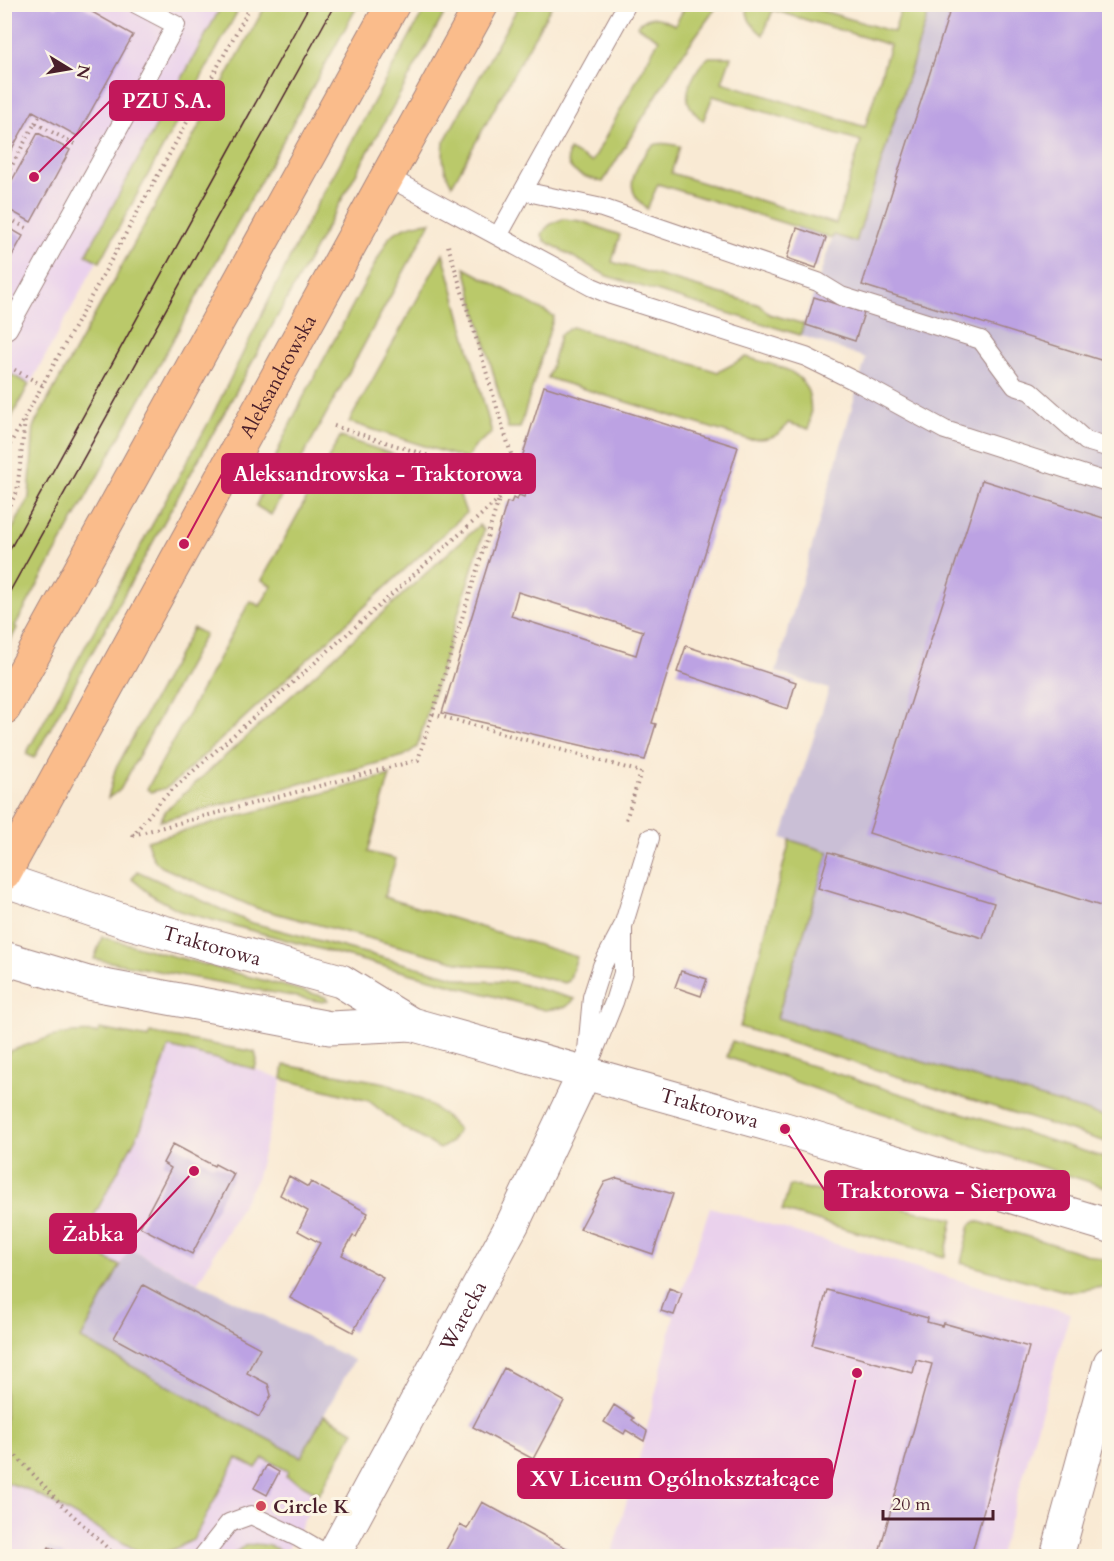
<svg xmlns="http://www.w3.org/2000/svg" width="1114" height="1561" font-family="Cardo,serif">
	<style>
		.built { fill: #ead1ec }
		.industrial { fill: #cabfd6 }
		.green { fill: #bac96b; stroke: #82744b; stroke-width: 1.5 }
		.building { fill: #bca2e3; fill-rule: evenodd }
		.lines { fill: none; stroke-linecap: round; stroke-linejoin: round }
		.service-casing { stroke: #a28480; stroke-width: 20 }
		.minor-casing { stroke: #a28480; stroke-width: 35 }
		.tertiary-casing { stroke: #a28480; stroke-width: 35 }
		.primary-casing { stroke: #a28480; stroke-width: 35 }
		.path { stroke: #a28480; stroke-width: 4; stroke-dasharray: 1.5 4.5; stroke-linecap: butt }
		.service { stroke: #fff; stroke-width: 18 }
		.minor { stroke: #fff; stroke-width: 33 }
		.tertiary { stroke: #fff; stroke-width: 33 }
		.primary { stroke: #fabc8b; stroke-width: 33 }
		.tram { stroke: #4a1f2b; stroke-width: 1.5 }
		.poi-dot { fill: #d1495b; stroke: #fcf5e5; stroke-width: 2 }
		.labels { text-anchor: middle; stroke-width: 6; stroke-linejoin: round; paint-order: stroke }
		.street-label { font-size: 20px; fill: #4a1f2b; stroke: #fcf5e5 }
		.poi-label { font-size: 20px; font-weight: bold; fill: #4a1f2b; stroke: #fcf5e5; text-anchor: start }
		.leader { fill: none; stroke: #c2185b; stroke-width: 2 }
		.callout-dot { fill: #c2185b; stroke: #fcf5e5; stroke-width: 2 }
		.callout { fill: #c2185b; stroke: #c2185b; stroke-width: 2 }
		.callout-label { font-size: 21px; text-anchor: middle; font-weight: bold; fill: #fff }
	</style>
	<rect width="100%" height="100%" fill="#fcf5e5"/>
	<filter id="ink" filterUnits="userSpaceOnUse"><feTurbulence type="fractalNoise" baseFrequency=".0167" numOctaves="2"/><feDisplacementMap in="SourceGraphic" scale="12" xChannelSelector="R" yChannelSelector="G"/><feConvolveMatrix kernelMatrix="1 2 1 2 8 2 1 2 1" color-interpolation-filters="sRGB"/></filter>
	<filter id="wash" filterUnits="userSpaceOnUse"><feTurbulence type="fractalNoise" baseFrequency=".008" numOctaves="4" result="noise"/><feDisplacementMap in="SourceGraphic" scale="24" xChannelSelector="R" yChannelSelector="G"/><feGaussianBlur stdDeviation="1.35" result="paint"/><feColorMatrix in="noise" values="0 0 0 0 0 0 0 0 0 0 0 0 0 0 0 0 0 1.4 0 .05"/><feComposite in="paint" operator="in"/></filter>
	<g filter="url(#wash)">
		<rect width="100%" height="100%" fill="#f9ead4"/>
		<path class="built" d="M 5,5 L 237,5 L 5,430 Z
			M 169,1046 L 255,1069 L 282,1079 L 256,1180 L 198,1282 L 129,1249 L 120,1266 L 79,1245 L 141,1128 Z
			M 710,1207 L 1070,1313 L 1000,1556 L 611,1556 L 644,1441 L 674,1315 Z
			M 237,1457 L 263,1457 L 289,1471 L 286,1476 L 319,1494 L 284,1556 L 5,1556 L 4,1482 L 29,1490 L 143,1554 L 153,1555 L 193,1540 Z"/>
		<path class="industrial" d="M 902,5 L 1109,5 L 1109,1124 L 777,1018 L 829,853 L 782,838 L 829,689 L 776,672 L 866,358 L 800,335 L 833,235 Z
			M 129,1249 L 354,1360 L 301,1457 L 80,1339 Z"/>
		<path class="green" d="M 222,5 L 241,5 L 100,262 L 86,255 Z
			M 266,5 L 358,5 L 15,626 L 17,628 L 5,651 L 5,543 L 29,498 L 34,425 Z
			M 427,5 L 449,5 L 34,758 L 26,754 L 211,418 L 308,221 Z
			M 519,5 L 552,5 L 452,185 C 443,170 442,159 444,142 Z
			M 686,5 L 718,5 L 679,59 L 603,182 C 586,177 561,173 569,150 L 592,162 L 659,39 L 637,26 C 651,12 658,17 675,25 Z
			M 747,5 L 803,5 L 894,32 L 902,5 L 931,5 L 856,242 L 834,235 L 832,238 L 658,184 L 647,209 C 628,193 629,181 641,160 C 645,154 649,146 657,144 C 665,142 672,145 680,146 L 671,173 L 836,224 L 861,141 L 713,96 L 703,121 C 688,108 683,98 692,80 C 697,70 700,64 709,57 L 731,57 L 722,82 L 865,127 L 890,45 L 773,10 L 763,35 C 752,25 746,20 747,5 Z
			M 563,219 L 581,221 L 620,235 L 612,262 L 760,305 L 769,314 L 804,324 L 800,335 L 607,276 L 545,241 L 542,235 C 546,225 554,222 563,219 Z
			M 431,222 L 271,515 L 256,506 L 283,439 L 303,398 L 390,236 C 404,226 415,223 431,222 Z
			M 443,253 L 492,433 L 477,444 L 466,459 L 349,422 Z
			M 465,268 L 554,316 L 520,428 L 508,428 Z
			M 572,327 L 718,372 L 746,357 C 791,370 818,372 809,429 L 788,423 C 779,439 764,440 747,439 L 548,378 L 560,335 Z
			M 5,371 L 29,384 L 5,430 Z
			M 340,437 L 460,476 L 459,493 L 466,513 L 177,780 L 166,788 L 151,792 L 147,789 L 250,601 L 260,606 L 272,586 L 262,580 Z
			M 479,525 L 484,530 L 417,747 L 404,756 L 160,821 L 166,810 Z
			M 193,628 L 205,634 L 120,790 L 108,798 L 115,770 Z
			M 390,775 L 368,852 L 396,859 L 384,897 L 577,957 L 569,981 L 565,983 L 499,967 L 469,965 L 256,908 L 162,867 C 152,860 150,852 147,841 Z
			M 790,840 L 829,852 L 777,1018 L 1109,1118 L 1109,1143 L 740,1027 Z
			M 137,871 L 249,922 L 470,981 L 514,982 L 575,999 L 566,1007 L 545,1010 L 183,912 L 153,896 L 132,879 Z
			M 102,937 L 325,997 L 328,1000 L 323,1002 L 94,959 Z
			M 99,1029 L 149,1038 L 150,1033 L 255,1052 L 257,1060 L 255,1069 L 169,1047 L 141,1128 L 79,1244 L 120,1266 L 81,1339 L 301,1457 L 324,1415 L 354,1431 L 319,1494 L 286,1476 L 288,1471 L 263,1458 L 256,1468 L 237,1458 L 193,1540 L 172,1550 L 153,1555 L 143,1554 L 29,1490 L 5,1482 L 5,1061 L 10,1051 C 45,1039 61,1030 98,1033 Z
			M 732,1041 L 1109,1159 L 1109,1188 L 962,1142 L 727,1057 Z
			M 284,1065 L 386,1083 L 422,1100 L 444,1115 L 457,1128 L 458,1131 L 450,1143 L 440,1149 L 400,1126 L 369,1101 L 282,1079 Z
			M 790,1185 L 953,1219 L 945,1257 L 782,1211 Z
			M 976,1221 L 1109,1261 L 1109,1286 L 1068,1292 L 961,1263 L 970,1225 Z
			M 255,1544 C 265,1545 278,1545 284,1555 L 284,1556 L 231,1556 L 244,1546 Z"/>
		<g id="blocks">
			<path class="building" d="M 4,4 L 50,4 L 56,8 L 58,4 L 78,4 L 133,35 L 77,136 L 33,111 L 4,163 Z
				M 952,4 L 1110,4 L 1110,363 L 862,285 Z
				M 38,133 L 70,150 L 31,222 L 4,207 L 4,195 Z
				M 4,225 L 23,236 L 4,270 Z
				M 797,228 L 826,238 L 816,268 L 787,258 Z
				M 814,297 L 864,313 L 855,341 L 806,325 Z
				M 544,386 L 738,447 L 652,723 L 656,724 L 645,760 L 442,713 L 507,502 L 511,503 L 513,498 L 517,500 L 519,495 L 524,497 L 528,487 L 530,477 L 525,475 L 527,472 L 523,471 L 524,465 L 520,464 ZM 518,592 L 643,631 L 636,655 L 511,616 Z
				M 982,480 L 1110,520 L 1110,909 L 869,833 Z
				M 686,646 L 796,682 L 788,709 L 677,672 Z
				M 829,852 L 994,903 L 983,938 L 818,888 Z
				M 681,971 L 707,979 L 701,996 L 675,987 Z
				M 173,1144 L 214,1166 L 215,1164 L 234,1174 L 192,1254 L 140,1227 L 171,1168 L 163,1163 Z
				M 289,1176 L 308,1187 L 311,1182 L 368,1213 L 356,1237 L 353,1236 L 342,1255 L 383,1277 L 353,1332 L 290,1298 L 320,1243 L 298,1231 L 308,1211 L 280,1195 Z
				M 617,1178 L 673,1194 L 653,1254 L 580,1229 L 605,1182 Z
				M 143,1285 L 260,1348 L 247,1373 L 268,1384 L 271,1395 L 259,1417 L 114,1338 Z
				M 669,1288 L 682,1293 L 674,1315 L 661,1311 Z
				M 827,1290 L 928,1318 L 927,1322 L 942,1326 L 943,1323 L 1029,1347 L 971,1556 L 878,1556 L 932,1364 L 916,1360 L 913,1373 L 812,1345 Z
				M 504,1368 L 564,1401 L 533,1459 L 473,1427 Z
				M 614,1405 L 634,1418 L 632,1420 L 647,1431 L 644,1441 L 626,1430 L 624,1434 L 604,1422 Z
				M 267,1465 L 279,1472 L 267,1495 L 254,1488 Z
				M 482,1502 L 581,1556 L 458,1556 L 446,1550 L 460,1525 L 467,1529 Z
				M 49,1547 L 66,1556 L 44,1556 Z"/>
		</g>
	</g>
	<g filter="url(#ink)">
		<use href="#blocks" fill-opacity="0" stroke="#a28480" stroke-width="1.5"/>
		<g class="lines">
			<g class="service-casing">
				<path id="service" d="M 386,176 L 592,287 L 611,295 L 806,357 L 859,383 L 945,430 L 1110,483
					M 523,191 L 602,208 L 818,282 L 841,296 L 981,340 L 1015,386 L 1030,391 L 1086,441 L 1110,448
					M 498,236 L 627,4
					M 4,331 L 8,329 L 176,25 L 136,4
					M 593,1054 L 614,1002 L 623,973 L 623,928
					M 585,1072 L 592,997 L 602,966 L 623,926 L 650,838
					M 203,1556 L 229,1523 L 251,1515 L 299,1538 L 330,1556"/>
			</g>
			<g class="minor-casing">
				<g id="minor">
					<path id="s1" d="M 333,1556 L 513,1223 L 585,1072"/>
					<path d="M 1057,1556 L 1110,1363"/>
				</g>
			</g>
			<g class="tertiary-casing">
				<g id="tertiary">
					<path id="s2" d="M 4,880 L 131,923 L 341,981 L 411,1024 L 785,1129 L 1110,1226"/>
					<path d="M 4,958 L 88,983 L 330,1028 L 411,1024"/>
				</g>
			</g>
			<g class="primary-casing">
				<g id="primary">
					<path d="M 4,708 L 393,4"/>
					<path id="s3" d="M 4,874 L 482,4"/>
				</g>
			</g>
			<path class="path" d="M 35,123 L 40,115
				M 4,180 L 35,123 L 78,146
				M 4,216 L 30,230
				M 4,364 L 42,385
				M 334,426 L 528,487
				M 4,455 L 252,4
				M 4,515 L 17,492 L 25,420
				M 433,714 L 641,772 L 625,823
				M 133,835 L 418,760 L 499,499
				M 132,836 L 164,797 L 499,499 L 512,457 L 447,242
				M 4,1443 L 62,1505 L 116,1556"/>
			<use href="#service" class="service"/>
			<use href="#minor" class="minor"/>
			<use href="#tertiary" class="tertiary"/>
			<use href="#primary" class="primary"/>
			<path class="tram" d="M 4,560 L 310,4
				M 4,602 L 335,4"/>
		</g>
	</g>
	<circle class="poi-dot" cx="261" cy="1506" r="6"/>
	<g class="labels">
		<g class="street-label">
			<text dy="7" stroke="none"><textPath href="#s3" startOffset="568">Aleksandrowska</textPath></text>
			<text dy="7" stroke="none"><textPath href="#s2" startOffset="218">Traktorowa</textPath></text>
			<text dy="7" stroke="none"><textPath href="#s2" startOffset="744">Traktorowa</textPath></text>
			<text dy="7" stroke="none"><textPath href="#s1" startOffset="273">Warecka</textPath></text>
		</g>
		<g class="poi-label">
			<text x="273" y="1513">Circle K</text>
		</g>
	</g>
	<path class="leader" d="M34 177L110 101M184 544L222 474M785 1129L825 1191M194 1171L136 1233M857 1373L832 1479"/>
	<g class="callout-dot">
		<circle cx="34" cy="177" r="6"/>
		<circle cx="184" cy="544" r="6"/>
		<circle cx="785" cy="1129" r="6"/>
		<circle cx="194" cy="1171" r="6"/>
		<circle cx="857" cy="1373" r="6"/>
	</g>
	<g class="callout">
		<rect x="110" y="81" width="114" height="39" rx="6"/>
		<rect x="222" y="454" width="313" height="39" rx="6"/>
		<rect x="825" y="1171" width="244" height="39" rx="6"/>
		<rect x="50" y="1214" width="86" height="39" rx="6"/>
		<rect x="518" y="1459" width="314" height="39" rx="6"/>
	</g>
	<g class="callout-label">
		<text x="167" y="108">PZU S.A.</text>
		<text x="378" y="481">Aleksandrowska - Traktorowa</text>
		<text x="947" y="1198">Traktorowa - Sierpowa</text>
		<text x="93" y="1241">Żabka</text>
		<text x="675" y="1486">XV Liceum Ogólnokształcące</text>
	</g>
	<rect width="1114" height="1561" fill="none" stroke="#fcf5e5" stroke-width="24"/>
	<g transform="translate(69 69) rotate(101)" stroke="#fcf5e5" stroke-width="4.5" paint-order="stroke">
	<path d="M0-4.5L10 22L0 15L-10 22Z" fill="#4a1f2b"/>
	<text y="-9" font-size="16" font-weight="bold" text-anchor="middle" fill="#4a1f2b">N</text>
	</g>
	<path d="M883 1510v9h110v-9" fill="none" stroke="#4a1f2b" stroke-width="3"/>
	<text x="892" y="1510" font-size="18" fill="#4a1f2b" stroke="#fcf5e5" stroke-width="4.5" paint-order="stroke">20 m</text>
</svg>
